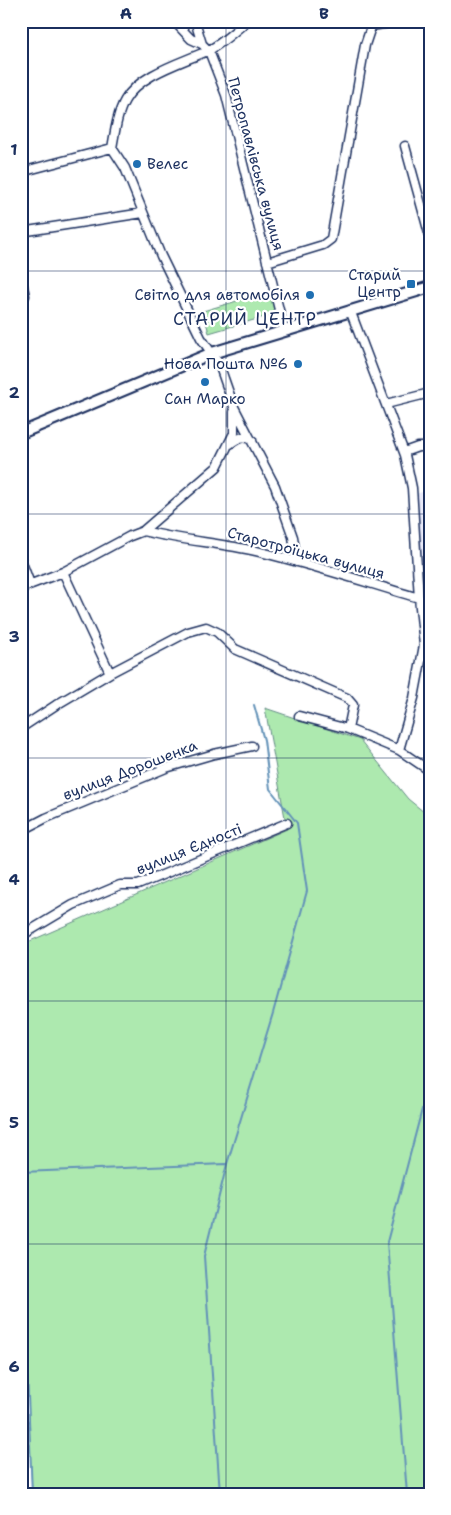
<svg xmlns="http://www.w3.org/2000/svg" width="451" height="1515" font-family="'Shantell Sans',sans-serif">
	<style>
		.built { fill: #e8e9f8 }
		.green { fill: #ade9af; stroke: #648c86 }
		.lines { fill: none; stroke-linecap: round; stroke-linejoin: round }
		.stream { stroke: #6392b8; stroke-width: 2 }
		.minor-casing { stroke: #1b2f5e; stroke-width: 11 }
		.major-casing { stroke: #1b2f5e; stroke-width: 14 }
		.minor { stroke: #fff; stroke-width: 8 }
		.major { stroke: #fff; stroke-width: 10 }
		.grid { fill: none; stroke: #1b2f5e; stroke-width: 1; stroke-opacity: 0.55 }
		.poi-dot { fill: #1f6fb2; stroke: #fff; stroke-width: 2 }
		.labels { text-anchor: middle; stroke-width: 4.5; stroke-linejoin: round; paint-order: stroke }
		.poi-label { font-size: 15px; fill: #1b2f5e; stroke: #fff; text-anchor: end }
		.street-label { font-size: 15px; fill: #1b2f5e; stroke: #fff }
		.quarter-label { font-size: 18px; letter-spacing: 1px; fill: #1b2f5e; stroke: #fff }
		.neatline { fill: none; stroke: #1b2f5e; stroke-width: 2 }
		.grid-label { font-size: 16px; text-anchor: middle; font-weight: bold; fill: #1b2f5e }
	</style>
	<rect width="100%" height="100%" fill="#fff"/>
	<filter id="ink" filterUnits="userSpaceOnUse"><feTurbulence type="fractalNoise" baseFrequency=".02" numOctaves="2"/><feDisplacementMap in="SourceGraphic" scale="10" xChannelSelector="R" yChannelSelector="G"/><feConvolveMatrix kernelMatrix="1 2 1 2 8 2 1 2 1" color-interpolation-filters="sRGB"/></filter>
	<g filter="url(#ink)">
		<path class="built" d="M 430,490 L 430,589 L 422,588 L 415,494 Z"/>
		<path class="green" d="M 271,291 L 278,313 L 209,333 L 203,311 Z
			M 265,708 L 360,740 L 408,799 L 430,817 L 430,1494 L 32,1494 L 21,1223 L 21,945 L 287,829 Z"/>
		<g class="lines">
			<path class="stream" d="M 21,1172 L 226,1164
				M 21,1223 L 32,1494
				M 220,1494 L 204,1256 L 227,1164 L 273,1013 L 307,891 L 297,823 L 270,789 L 264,740 L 254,705
				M 407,1494 L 387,1242 L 430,1079"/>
			<g class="minor-casing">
				<path id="minor" d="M 174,21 L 191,39 L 202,44 L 209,51 L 226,95 L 284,330
					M 195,21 L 202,44
					M 371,26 L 404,21
					M 405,146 L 430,237
					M 112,148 L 125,168 L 161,256 L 201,338 L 219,364 L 234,407 L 275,486 L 293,537 L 297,562
					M 112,148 C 115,132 117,114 125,100 C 140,74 181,63 207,51 C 219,46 236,30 247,21
					M 21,172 L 112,148
					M 21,232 L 143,213
					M 267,262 L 323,245 L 331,239 L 365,45 L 373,21
					M 21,277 L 25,296
					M 350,310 L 405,455 L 412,488 L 419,598 L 424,645 L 414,698 L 399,750
					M 386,404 L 430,393
					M 230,444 C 238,438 243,435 252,440
					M 404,452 L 418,447 L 430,447
					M 143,531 C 180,540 219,543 256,551 C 311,564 365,582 419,598 L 430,604
					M 21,560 L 30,584
					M 63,572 L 110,673
					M 21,588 L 63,572 L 130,536 L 143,531 L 217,467 L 234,433 L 234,412
					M 299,716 L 348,729 L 399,750 L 430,771
					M 21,728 L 56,705 L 110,673 L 188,632 L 206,627 L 217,632 L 235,649 L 347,698 L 353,705 L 348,729
					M 21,831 L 46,818 L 166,768 L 214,754 L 252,746
					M 21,936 L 73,905 L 120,885 L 138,885 L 287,823
					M 21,1490 L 21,1494"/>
			</g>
			<g class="major-casing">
				<path id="major" d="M 21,433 L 212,353 L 430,287"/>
			</g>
			<use href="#minor" class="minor"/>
			<use href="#major" class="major"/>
		</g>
	</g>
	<path class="grid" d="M 226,21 L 226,1494M 21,271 L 430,271M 21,514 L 430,514M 21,758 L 430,758M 21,1001 L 430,1001M 21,1244 L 430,1244"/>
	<g class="poi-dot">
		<circle cx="137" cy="164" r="5"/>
		<rect x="406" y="279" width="10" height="10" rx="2.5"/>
		<circle cx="310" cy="295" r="5"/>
		<circle cx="298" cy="364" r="5"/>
		<circle cx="205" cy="382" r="5"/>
	</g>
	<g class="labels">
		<g class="poi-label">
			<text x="147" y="169" text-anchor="start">Велес</text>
			<text x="401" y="280">Старий<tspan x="401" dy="17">Центр</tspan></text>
			<text x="300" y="300">Світло для автомобіля</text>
			<text x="288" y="369">Нова Пошта №6</text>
			<text x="205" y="404" text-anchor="middle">Сан Марко</text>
		</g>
		<g class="street-label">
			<text transform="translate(256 164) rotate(75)" y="5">Петропавлівська вулиця</text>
			<text transform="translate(306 553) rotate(15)" y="5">Старотроїцька вулиця</text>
			<text transform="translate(130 770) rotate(-21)" y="5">вулиця Дорошенка</text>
			<text transform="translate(189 849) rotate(-22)" y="5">вулиця Єдності</text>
		</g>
		<g class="quarter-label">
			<text x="245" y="325">СТАРИЙ ЦЕНТР</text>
		</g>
	</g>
	<rect width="451" height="1515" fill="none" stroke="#fff" stroke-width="55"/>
	<rect x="28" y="28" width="396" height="1460" class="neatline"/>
	<g class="grid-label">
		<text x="126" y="19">A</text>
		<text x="324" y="19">B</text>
		<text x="14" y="155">1</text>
		<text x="14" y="398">2</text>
		<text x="14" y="642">3</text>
		<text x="14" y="885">4</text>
		<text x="14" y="1128">5</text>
		<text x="14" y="1372">6</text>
	</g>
</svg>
